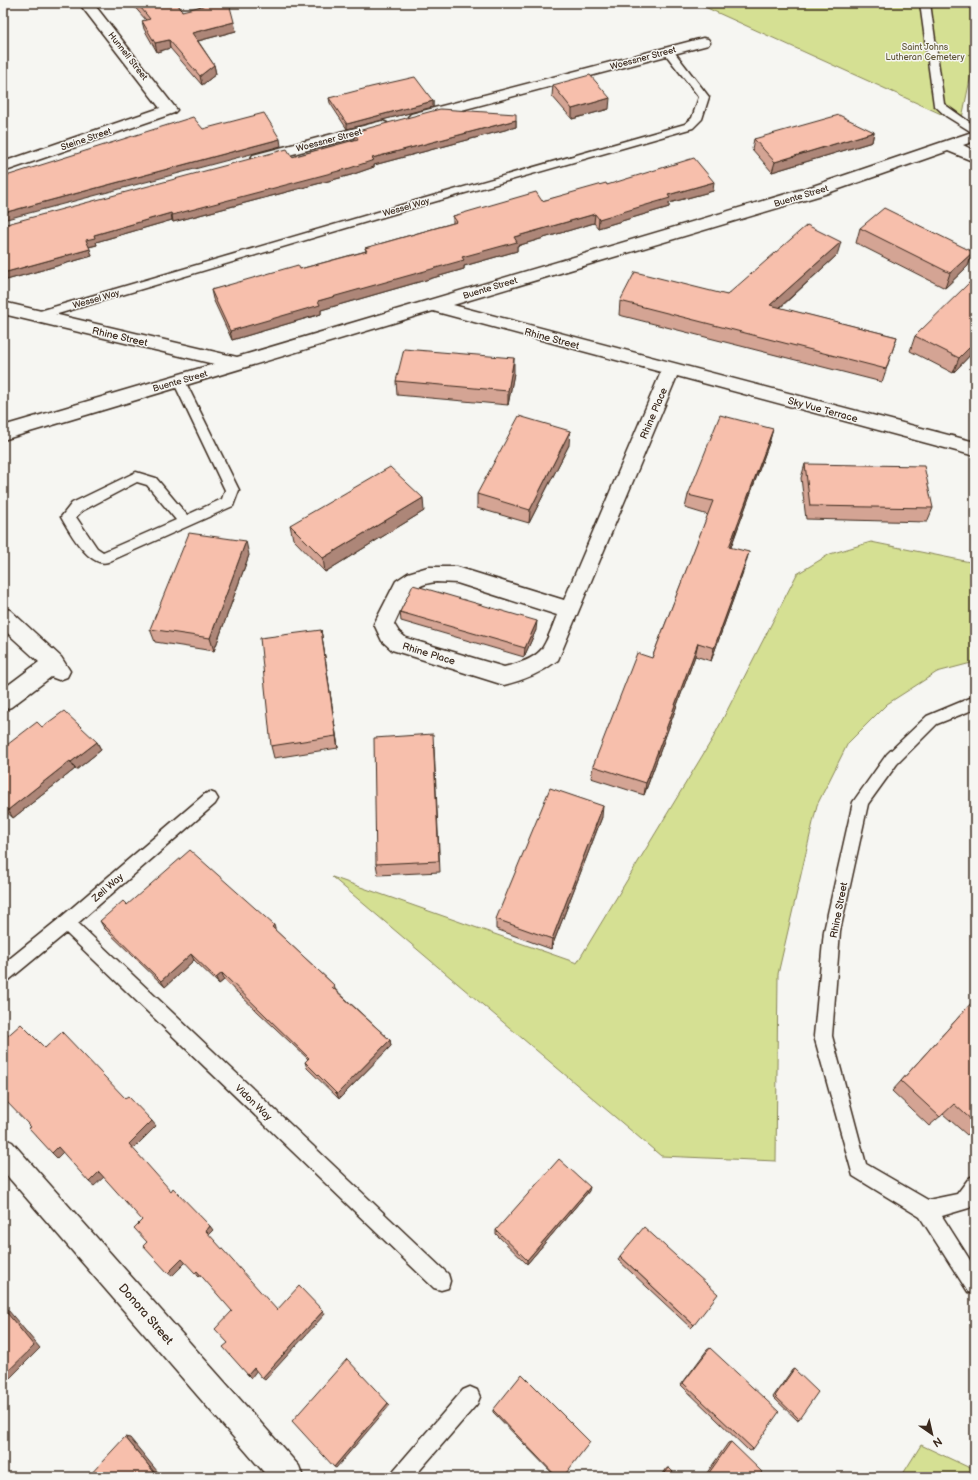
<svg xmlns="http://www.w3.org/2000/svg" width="978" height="1480" font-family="'Balsamiq Sans',sans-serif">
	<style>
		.green { fill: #d5e093; stroke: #888558 }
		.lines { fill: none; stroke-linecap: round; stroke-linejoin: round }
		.lane-casing { stroke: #3b2a1e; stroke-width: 3 }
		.street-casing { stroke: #3b2a1e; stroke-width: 3 }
		.lane { fill: #f6f6f2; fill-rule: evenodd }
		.street { fill: #f6f6f2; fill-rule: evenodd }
		.wall { fill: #d4a494; stroke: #3b2a1e }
		.shaded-wall { fill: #ad8678; stroke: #3b2a1e }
		.building { fill: #f7bfac; stroke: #3b2a1e }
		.labels { text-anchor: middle; stroke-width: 3; stroke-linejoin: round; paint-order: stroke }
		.far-park-label { font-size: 9px; fill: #62583b; stroke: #f6f6f2 }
		.far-street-label { font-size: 9px; fill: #3b2a1e; stroke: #f6f6f2 }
		.street-label { font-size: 10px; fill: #3b2a1e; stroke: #f6f6f2 }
		.near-street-label { font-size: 12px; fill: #3b2a1e; stroke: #f6f6f2 }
	</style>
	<rect width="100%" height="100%" fill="#f6f6f2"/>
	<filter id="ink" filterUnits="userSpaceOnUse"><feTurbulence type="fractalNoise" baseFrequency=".025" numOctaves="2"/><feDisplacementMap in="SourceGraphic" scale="8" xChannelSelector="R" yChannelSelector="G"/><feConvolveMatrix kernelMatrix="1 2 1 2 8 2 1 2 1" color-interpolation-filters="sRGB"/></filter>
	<g filter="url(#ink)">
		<path class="green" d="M 696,3 L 975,3 L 975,55 L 961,123 Z
			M 871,542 L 975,563 L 975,662 L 937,672 L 887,704 L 848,743 L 817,805 L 778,974 L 776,1161 L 661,1156 L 332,877 L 577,963 L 713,738 L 797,574 L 830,554 Z
			M 921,1445 L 970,1468 L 975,1466 L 975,1477 L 901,1477 Z"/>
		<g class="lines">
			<g class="lane-casing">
				<path id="lane" d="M 920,3 L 930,3 L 944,104 L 975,126 L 975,134 L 946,116 L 934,105 Z
					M 668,48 L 672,49 L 709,97 L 702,119 L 693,128 L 430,203 L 41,319 L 33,319 L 31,316 L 33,313 L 422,199 L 685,124 L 692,118 L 699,97 L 663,51 Z
					M 179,377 L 183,378 L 185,381 L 239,490 L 233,506 L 108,562 C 89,568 69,531 61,517 L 72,503 L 136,472 L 156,478 L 187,515 L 222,499 L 225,490 L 173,381 L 175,378 ZM 137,482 L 147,485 L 176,520 L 103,552 L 97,548 L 76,517 L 82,511 Z
					M 975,696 L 975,709 L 937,724 L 897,764 L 868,804 L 840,931 L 832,1036 L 866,1164 L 928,1200 L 957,1194 L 969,1178 L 975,1175 L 975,1200 L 969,1208 L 942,1216 L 975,1268 L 975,1294 L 968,1292 L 920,1217 L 853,1176 L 814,1036 L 824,931 L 853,802 L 887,754 L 927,716 Z
					M 210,792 L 215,794 L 218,799 L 215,804 L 78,923 L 448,1274 L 450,1281 L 448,1288 L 441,1290 L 434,1288 L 66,933 L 9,980 L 3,982 L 3,964 L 60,918 L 205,794 Z
					M 470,1387 L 477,1390 L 480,1397 L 477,1404 L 414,1477 L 391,1477 L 394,1470 L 463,1390 Z"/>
			</g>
			<g class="street-casing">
				<path id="street" d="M 79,3 L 93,3 L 177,110 L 174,113 L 3,172 L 3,162 L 160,108 Z
					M 703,38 L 708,39 L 710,42 L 708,45 L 416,122 L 411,120 L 408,117 L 411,114 Z
					M 382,121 L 387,123 L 390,126 L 387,129 L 259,163 L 253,161 L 251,158 L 253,155 Z
					M 975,131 L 975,141 L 963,145 L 975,151 L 975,162 L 948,151 L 825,194 L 453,305 L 975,442 L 975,456 L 677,376 L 558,660 C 541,673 525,680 504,685 L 392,650 L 382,641 L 374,624 L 396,581 L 408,573 L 428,567 L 457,567 L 564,600 L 661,372 L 433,311 L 3,440 L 3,426 L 214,364 L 3,314 L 3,302 L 237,357 L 813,186 ZM 436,582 L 457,583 L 557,615 C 553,625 549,637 543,647 C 536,659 517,664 504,667 L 406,638 L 399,632 L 394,624 C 405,602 408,585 436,582 Z
					M 3,608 L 10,610 L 61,657 L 70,671 L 67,677 L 59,680 L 51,677 L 11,707 L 3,710 L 3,689 L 39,662 L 3,629 Z
					M 3,1138 L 12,1142 L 299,1466 L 303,1477 L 268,1477 L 3,1171 Z"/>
			</g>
			<use href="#lane" class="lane"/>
			<use href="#street" class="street"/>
		</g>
		<path class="wall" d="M 131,3 L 177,3 L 182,11 L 236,31 L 198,41 L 214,65 L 216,74 L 202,85 L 170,48 L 157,52 L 144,29 L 142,21 L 146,20 Z
			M 553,85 L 609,109 L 572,119 L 552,96 Z
			M 329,98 L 433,101 L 433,107 L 347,129 L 330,103 Z
			M 516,120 L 516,127 L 374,165 L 374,167 L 351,175 L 173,222 L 172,220 L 96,242 L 97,245 L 89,247 L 92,256 L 3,281 L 3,225 L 292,157 L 355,140 L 354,132 Z
			M 874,132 L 872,142 L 772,172 L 752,149 L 754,139 Z
			M 607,185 L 713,191 L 669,203 L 669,207 L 598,228 L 594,223 L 517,246 L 517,251 L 464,266 L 464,269 L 321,310 L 321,314 L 232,340 L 213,299 L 211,290 L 300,269 L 366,251 L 365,248 L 453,223 L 453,216 L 542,201 Z
			M 860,228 L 973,252 L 968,266 L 945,288 L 856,243 Z
			M 837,255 L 780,308 L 897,337 L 882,382 L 619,315 L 620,301 L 727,295 Z
			M 975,283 L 975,350 L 953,373 L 910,351 L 915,336 Z
			M 514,373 L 508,405 L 397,395 L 396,381 Z
			M 773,429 L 769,443 L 731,547 L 745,566 L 711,661 L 695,656 L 644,795 L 591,778 L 593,766 L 652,658 L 708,515 L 685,508 L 688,495 Z
			M 569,445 L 529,523 L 477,508 L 477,494 Z
			M 805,464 L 933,508 L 927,522 L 806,519 L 801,478 Z
			M 424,511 L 325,572 L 293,539 L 290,525 Z
			M 249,555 L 214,651 L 155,642 L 150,629 Z
			M 400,612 L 536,630 L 524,657 L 401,621 Z
			M 321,630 L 338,748 L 274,758 L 271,746 Z
			M 42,727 L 97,742 L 101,750 L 76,770 L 75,769 L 13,818 L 3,809 L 3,748 Z
			M 434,746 L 440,872 L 378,875 L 376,864 Z
			M 602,817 L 551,949 L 496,929 L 496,919 Z
			M 127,905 L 276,931 L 334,985 L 335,989 L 390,1040 L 391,1046 L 339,1099 L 307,1068 L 305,1062 L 308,1059 L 224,980 L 219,984 L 194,960 L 165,987 L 104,928 L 100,921 Z
			M 975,999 L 975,1128 L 967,1135 L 943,1114 L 929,1126 L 892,1091 Z
			M 589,1191 L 527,1264 L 496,1234 L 496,1230 Z
			M 620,1256 L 694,1325 L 691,1328 L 618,1260 Z
			M 710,1348 L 753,1449 L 749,1451 L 681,1385 L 707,1350 Z
			M 794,1369 L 799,1419 L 797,1420 L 773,1397 L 792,1370 Z
			M 493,1410 L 563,1477 L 556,1477 L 493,1412 Z
			M 731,1442 L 759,1477 L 704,1477 L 728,1443 Z
			M 667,1468 L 669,1468 L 678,1477 L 661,1477 Z"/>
		<path class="shaded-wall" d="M 234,22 L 236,31 L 194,42 L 192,33 Z
			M 169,40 L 170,48 L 157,52 L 155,43 Z
			M 214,65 L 216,74 L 202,85 L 200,76 Z
			M 610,98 L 609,109 L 572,119 L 572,109 Z
			M 433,101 L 433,107 L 347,129 L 347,124 Z
			M 516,120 L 516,127 L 374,165 L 374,167 L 351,175 L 173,222 L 172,215 L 372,158 Z
			M 874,132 L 872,142 L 772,172 L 775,162 Z
			M 280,139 L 281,146 L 3,220 L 3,213 Z
			M 714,182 L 713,191 L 669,203 L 669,207 L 598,228 L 599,219 L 668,195 Z
			M 171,213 L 172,220 L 96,242 L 97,245 L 88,247 L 86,240 L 94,235 Z
			M 595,214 L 594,223 L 517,246 L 517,251 L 464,266 L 464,269 L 321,310 L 321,314 L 232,340 L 230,331 L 318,301 L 462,257 L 514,237 Z
			M 841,242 L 837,255 L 767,319 L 770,305 Z
			M 90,249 L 92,256 L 3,281 L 3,273 Z
			M 973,252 L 968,266 L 945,288 L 950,273 Z
			M 975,342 L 975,350 L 953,373 L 959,358 Z
			M 514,358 L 514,373 L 508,405 L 508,391 Z
			M 773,429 L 769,443 L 726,560 L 729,547 Z
			M 570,431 L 569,445 L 529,523 L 530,510 Z
			M 423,498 L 424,511 L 325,572 L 323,558 Z
			M 246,541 L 249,555 L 214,651 L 210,638 Z
			M 749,552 L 745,566 L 711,661 L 714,648 Z
			M 537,621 L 536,630 L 524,657 L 525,648 Z
			M 321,630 L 323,643 L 338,748 L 336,736 Z
			M 698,643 L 695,656 L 644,795 L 646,783 Z
			M 97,742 L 101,750 L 76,770 L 71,762 Z
			M 70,761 L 75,769 L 13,818 L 8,810 Z
			M 603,806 L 602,817 L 551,949 L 552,939 Z
			M 274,925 L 276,932 L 272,927 Z
			M 191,954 L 194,960 L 165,987 L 161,981 Z
			M 222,973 L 224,980 L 219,984 L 216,978 Z
			M 390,1040 L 391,1046 L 339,1099 L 337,1094 Z
			M 152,1121 L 156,1126 L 133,1149 L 129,1144 Z
			M 58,1147 L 63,1152 L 57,1158 L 52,1153 Z
			M 99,1172 L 104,1177 L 94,1186 L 89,1182 Z
			M 590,1187 L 589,1191 L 527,1264 L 527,1260 Z
			M 210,1226 L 213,1230 L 209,1234 L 206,1231 Z
			M 182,1259 L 186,1262 L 172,1276 L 168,1273 Z
			M 197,1271 L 201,1275 L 199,1277 L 195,1273 Z
			M 3,1304 L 40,1348 L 3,1385 Z
			M 323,1311 L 325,1314 L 265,1380 L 262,1378 Z
			M 254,1368 L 257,1370 L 251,1378 L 248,1375 Z
			M 388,1403 L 390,1405 L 336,1468 L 334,1467 Z
			M 125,1437 L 130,1438 L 162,1477 L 158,1477 Z"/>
		<path class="building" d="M 137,3 L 177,3 L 182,11 L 214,3 L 229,3 L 234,22 L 192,33 L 214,65 L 200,76 L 169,40 L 155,43 L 142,21 L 150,19 Z
			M 590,75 L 610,98 L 572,109 L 553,85 Z
			M 415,77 L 433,101 L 347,124 L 329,98 L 371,87 Z
			M 440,109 L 516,114 L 516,120 L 372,158 L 374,160 L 350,168 L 172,215 L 171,213 L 94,235 L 95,238 L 86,240 L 90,249 L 3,273 L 3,225 L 287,149 L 292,157 L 358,139 L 354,132 Z
			M 264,113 L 280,139 L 3,213 L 3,177 L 193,117 L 203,129 Z
			M 839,115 L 874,132 L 775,162 L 754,139 Z
			M 694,158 L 714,182 L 668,195 L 670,198 L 599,219 L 595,214 L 514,237 L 517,242 L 462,257 L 464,260 L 318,301 L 320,305 L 230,331 L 211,290 L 298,265 L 300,269 L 367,251 L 365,248 L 457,222 L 453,216 L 536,192 L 542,201 L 606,183 L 607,185 Z
			M 884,208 L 973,252 L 950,273 L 860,228 Z
			M 807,225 L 841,242 L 770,305 L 897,337 L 886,369 L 620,301 L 635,272 L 727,295 Z
			M 971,281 L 975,283 L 975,342 L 959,358 L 915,336 Z
			M 404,349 L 514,358 L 508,391 L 396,381 Z
			M 720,415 L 773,429 L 729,547 L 749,552 L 714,648 L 698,643 L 646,783 L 593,766 L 637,653 L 652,658 L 713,501 L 688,495 Z
			M 519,416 L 570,431 L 530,510 L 477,494 Z
			M 805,464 L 924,466 L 933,508 L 810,506 Z
			M 390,467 L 423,498 L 323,558 L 290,525 Z
			M 189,533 L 246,541 L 210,638 L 150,629 Z
			M 413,585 L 537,621 L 525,648 L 400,612 Z
			M 321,630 L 336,736 L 271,746 L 260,638 Z
			M 64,711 L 97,742 L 71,762 L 70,761 L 8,810 L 3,806 L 3,748 L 37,722 L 42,727 Z
			M 433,734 L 439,861 L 376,864 L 374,738 Z
			M 550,788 L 603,806 L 552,939 L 496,919 Z
			M 190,850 L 274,925 L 272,927 L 334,985 L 332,987 L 390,1040 L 337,1094 L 305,1062 L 309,1058 L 222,973 L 216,978 L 191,954 L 161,981 L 100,921 L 123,901 L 127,905 Z
			M 975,999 L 975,1123 L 954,1104 L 940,1117 L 901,1081 Z
			M 21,1024 L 45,1048 L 62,1032 L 125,1098 L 128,1096 L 152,1121 L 129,1144 L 171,1191 L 173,1188 L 210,1226 L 206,1231 L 277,1310 L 299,1286 L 323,1311 L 262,1378 L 254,1368 L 248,1375 L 223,1347 L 228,1343 L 215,1329 L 232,1311 L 197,1271 L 195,1273 L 182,1259 L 168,1273 L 143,1246 L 147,1242 L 134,1228 L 142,1220 L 99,1172 L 89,1182 L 58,1147 L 52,1153 L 29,1128 L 31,1127 L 3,1098 L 3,1040 Z
			M 559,1159 L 590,1187 L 527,1260 L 496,1230 Z
			M 644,1227 L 718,1294 L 694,1325 L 620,1256 Z
			M 3,1308 L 34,1346 L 3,1376 Z
			M 710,1348 L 779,1412 L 753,1449 L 683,1383 Z
			M 347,1359 L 388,1403 L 334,1467 L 292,1421 Z
			M 794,1369 L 818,1392 L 799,1419 L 775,1396 Z
			M 522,1374 L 590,1442 L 563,1477 L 557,1477 L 493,1410 Z
			M 125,1437 L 158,1477 L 88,1477 Z
			M 731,1442 L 762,1472 L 759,1477 L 706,1477 Z
			M 669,1468 L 678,1477 L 662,1477 Z"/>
	</g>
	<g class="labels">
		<g class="far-park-label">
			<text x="925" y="50">Saint Johns<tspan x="925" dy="10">Lutheran Cemetery</tspan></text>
		</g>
		<g class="far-street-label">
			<text transform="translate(128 56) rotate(52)" y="3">Hunnell Street</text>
			<text transform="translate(643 58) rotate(-15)" y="3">Woessner Street</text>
			<text transform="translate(86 139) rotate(-19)" y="3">Steine Street</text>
			<text transform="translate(329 140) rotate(-15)" y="3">Woessner Street</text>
			<text transform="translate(801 196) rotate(-17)" y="3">Buente Street</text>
			<text transform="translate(406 207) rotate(-16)" y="3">Wessel Way</text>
			<text transform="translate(490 288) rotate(-17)" y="3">Buente Street</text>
			<text transform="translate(96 299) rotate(-16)" y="3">Wessel Way</text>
			<text transform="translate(180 381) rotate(-16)" y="3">Buente Street</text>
		</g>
		<g class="street-label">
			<text transform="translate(120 336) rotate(13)" y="4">Rhine Street</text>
			<text transform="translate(552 338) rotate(15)" y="4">Rhine Street</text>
			<text transform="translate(823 409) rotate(15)" y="4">Sky Vue Terrace</text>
			<text transform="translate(653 413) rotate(-67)" y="4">Rhine Place</text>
			<text transform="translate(429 653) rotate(17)" y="4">Rhine Place</text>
			<text transform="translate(107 887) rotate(-41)" y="4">Zell Way</text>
			<text transform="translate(838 910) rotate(-79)" y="4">Rhine Street</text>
			<text transform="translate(254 1102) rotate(44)" y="4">Vidon Way</text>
		</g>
		<g class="near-street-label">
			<text transform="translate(146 1314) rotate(49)" y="4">Donora Street</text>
		</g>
	</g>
	<rect width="978" height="1480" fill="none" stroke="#f6f6f2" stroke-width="16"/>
	<rect x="8" y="8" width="962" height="1464" fill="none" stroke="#3b2a1e" stroke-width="1.5" filter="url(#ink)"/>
	<g transform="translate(932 1434) rotate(146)" stroke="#f6f6f2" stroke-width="3" paint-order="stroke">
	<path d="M0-3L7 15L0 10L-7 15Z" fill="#3b2a1e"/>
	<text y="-6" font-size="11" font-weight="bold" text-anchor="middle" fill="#3b2a1e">N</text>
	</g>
</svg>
